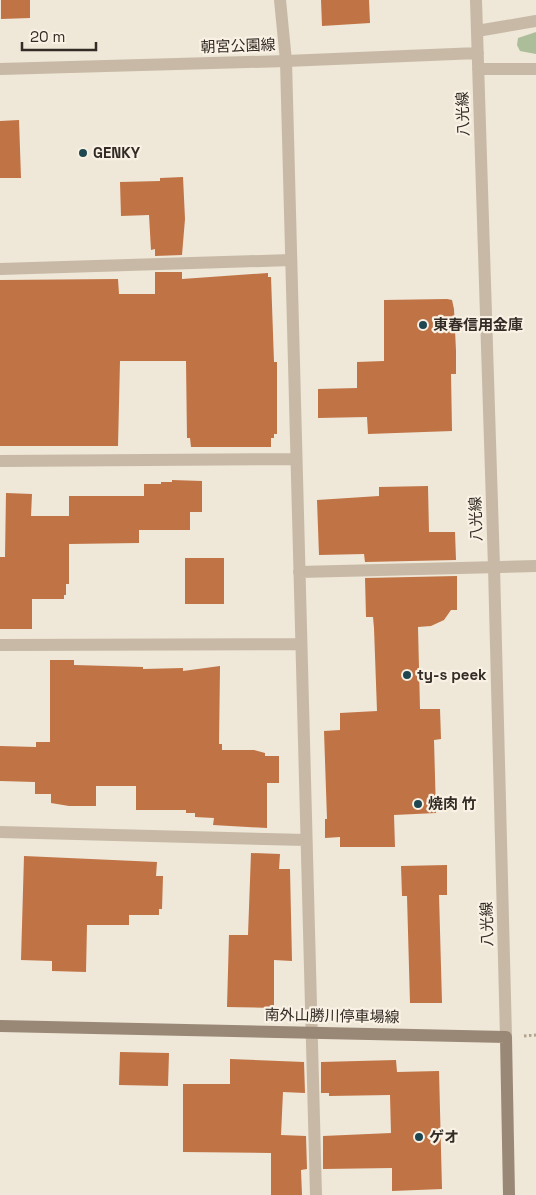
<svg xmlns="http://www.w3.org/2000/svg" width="536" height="1195" font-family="'Space Grotesk','Noto Sans JP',sans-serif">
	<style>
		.green { fill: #acbd99 }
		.building { fill: #c07345 }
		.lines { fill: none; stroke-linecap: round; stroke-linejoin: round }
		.path { stroke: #b2a38f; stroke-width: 3; stroke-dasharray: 2.5 2.5; stroke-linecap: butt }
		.minor { stroke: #c7b9a5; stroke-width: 12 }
		.tertiary { stroke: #c7b9a5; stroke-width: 12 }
		.secondary { stroke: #9a8876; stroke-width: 12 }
		.poi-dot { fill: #1e4752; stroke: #f8f1e4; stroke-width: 2 }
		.labels { text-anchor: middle; stroke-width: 4.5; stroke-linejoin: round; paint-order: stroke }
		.street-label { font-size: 15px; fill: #332c26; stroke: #f8f1e4 }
		.poi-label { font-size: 15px; font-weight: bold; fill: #332c26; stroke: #f8f1e4; text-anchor: start }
	</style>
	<rect width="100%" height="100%" fill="#efe7d8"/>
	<path class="green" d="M 536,32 L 536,54 L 520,51 L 517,45 L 518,38 Z"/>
	<path class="building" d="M 1,0 L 30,0 L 30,18 L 1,19 Z
		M 321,0 L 369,0 L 370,23 L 322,26 Z
		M 19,120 L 21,178 L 0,178 L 0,121 Z
		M 183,177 L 185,219 L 182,255 L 155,256 L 155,249 L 151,250 L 149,215 L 121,216 L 120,182 L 160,181 L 160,178 Z
		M 155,272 L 182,272 L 182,279 L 268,273 L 268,277 L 271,277 L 274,362 L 277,362 L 277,434 L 274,434 L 274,438 L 271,438 L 271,447 L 191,447 L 190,438 L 187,438 L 186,361 L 120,361 L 118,446 L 0,446 L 0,280 L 118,279 L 119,294 L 155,294 Z
		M 447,299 L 452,300 L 454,309 L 456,351 L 456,374 L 451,374 L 452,431 L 368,434 L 367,417 L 318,418 L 318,389 L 357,388 L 357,362 L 384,361 L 384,300 Z
		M 172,480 L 202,481 L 202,512 L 190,512 L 190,530 L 139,530 L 139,543 L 69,544 L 69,584 L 66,584 L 66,595 L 64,595 L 64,599 L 32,599 L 32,629 L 0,629 L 0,557 L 5,557 L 6,493 L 32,494 L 31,516 L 69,516 L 69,496 L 144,496 L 144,484 L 161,484 L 161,482 L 172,482 Z
		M 428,486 L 429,532 L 455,532 L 456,560 L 365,562 L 364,554 L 319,555 L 317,500 L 379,496 L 379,487 Z
		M 185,558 L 224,558 L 224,604 L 185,604 Z
		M 457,576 L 457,610 L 451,610 L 444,620 L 431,626 L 418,627 L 420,709 L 440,709 L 441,739 L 434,740 L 436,813 L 394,815 L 395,847 L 340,847 L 340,837 L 325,838 L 325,819 L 327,819 L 324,731 L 340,730 L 340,713 L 377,711 L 374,628 L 373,617 L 366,617 L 365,578 Z
		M 50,660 L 74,660 L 74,665 L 143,667 L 143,669 L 183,668 L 183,671 L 220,666 L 219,744 L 222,744 L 222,750 L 254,750 L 265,753 L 265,756 L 279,756 L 279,783 L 267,783 L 267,828 L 213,825 L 214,818 L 195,817 L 195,813 L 186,813 L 186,810 L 136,810 L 136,786 L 96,786 L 96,806 L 69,806 L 51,803 L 51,794 L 35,794 L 35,782 L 0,781 L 0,746 L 36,747 L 36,742 L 50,742 Z
		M 251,853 L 280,854 L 279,869 L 290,869 L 292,961 L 274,960 L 274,1008 L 227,1007 L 229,935 L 248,935 Z
		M 24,856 L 157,862 L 156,876 L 163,876 L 162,909 L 159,909 L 159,915 L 129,915 L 129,925 L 87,925 L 86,972 L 52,971 L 52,961 L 21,960 Z
		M 447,865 L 447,895 L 439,895 L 442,1003 L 410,1003 L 407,896 L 402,896 L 401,866 Z
		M 120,1052 L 169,1053 L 168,1086 L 119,1085 Z
		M 230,1059 L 304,1062 L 305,1093 L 283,1092 L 281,1135 L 306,1136 L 307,1169 L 301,1170 L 302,1195 L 271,1195 L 271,1153 L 183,1152 L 183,1084 L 230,1084 Z
		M 396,1060 L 397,1072 L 439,1071 L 442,1189 L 392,1191 L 392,1168 L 323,1169 L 323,1136 L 391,1133 L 390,1095 L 329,1096 L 329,1093 L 321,1093 L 321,1062 Z"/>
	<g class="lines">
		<path class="path" d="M 524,1036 L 536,1035"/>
		<path class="minor" d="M 280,0 L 286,61 L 316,1195
			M 0,269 L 291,260
			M 0,461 L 296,459
			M 299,572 L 536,566
			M 0,645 L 301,644
			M 0,832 L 306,840"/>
		<path class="tertiary" d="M 476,0 L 494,567 L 506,1037
			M 477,31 L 536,21
			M 0,69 L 286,61 L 478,53
			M 478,69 L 536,69"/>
		<path class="secondary" d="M 0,1026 L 506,1037 L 509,1195"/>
	</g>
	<g class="poi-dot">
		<circle cx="83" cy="153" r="5"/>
		<circle cx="423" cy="325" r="5"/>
		<circle cx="407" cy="675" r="5"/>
		<circle cx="418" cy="804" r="5"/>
		<circle cx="419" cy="1137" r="5"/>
	</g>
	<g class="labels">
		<g class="street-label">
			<text transform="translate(238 46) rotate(-2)" y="5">朝宮公園線</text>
			<text transform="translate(463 114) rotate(-92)" y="5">八光線</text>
			<text transform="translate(476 519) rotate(-92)" y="5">八光線</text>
			<text transform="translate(487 924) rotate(-91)" y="5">八光線</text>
			<text transform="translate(332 1016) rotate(1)" y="5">南外山勝川停車場線</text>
		</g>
		<g class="poi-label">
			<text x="93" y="158">GENKY</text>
			<text x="433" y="330">東春信用金庫</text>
			<text x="417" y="680">ty-s peek</text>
			<text x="428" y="809">焼肉 竹</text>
			<text x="429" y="1142">ゲオ</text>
		</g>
	</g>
	<path d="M22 42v8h74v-8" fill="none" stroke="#332c26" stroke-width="2.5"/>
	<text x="30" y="42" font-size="15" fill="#332c26" stroke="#f8f1e4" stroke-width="4" paint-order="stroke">20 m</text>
</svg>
